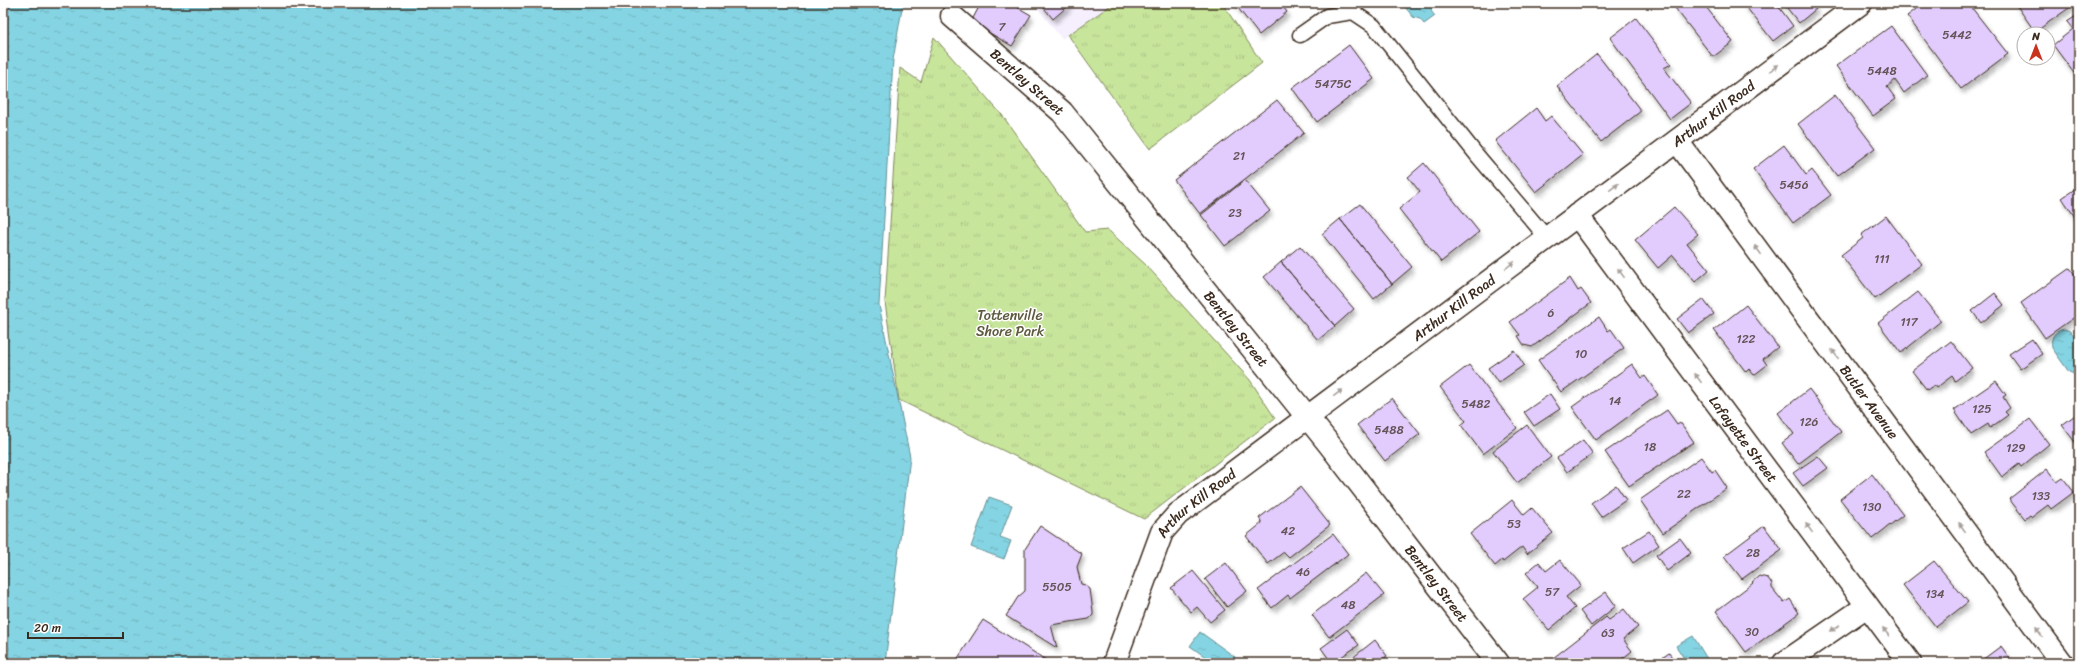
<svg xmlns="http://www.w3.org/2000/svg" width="2082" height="666" font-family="Sriracha,sans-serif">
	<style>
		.built { fill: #f6f0fe }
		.park { fill: url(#park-tufts); stroke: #82885d }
		.water { fill: url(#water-ripples); stroke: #679094 }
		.building { fill: #e1ccfd; stroke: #3b2a1e; filter: url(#shadow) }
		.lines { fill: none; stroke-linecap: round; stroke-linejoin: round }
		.service-casing { stroke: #3b2a1e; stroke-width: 17 }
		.minor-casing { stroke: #3b2a1e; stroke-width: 25 }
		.service { stroke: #fff; stroke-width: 14 }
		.minor { stroke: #fff; stroke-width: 22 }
		.oneway { fill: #a79f9a }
		.labels { text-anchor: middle; stroke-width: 3; stroke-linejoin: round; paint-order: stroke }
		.number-label { font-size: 12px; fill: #645256 }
		.street-label { font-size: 14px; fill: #3b2a1e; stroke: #fff }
		.park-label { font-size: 14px; fill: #5e593e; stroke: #fff }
	</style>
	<defs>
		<pattern id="park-tufts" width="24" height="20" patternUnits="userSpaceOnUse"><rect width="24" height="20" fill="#c8e59c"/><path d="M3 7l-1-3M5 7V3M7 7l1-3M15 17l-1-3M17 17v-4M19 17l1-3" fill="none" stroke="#adc586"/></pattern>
		<pattern id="water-ripples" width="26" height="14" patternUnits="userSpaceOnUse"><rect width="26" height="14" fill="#85d4e3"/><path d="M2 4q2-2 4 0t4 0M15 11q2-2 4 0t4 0" fill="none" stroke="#74b6c2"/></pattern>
		<filter id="shadow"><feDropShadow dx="2.5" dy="4.5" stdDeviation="2" flood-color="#0004"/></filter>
	</defs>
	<rect width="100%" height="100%" fill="#fff"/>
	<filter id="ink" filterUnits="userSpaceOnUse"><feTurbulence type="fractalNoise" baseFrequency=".025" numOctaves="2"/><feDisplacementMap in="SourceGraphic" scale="8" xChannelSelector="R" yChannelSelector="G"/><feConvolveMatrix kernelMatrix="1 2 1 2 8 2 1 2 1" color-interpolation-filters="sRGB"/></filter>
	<g filter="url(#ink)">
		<path class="built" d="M 1033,3 L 1114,3 L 1062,39 Z"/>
		<path class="park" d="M 1114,3 L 1222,3 L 1262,63 L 1150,149 L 1068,35 Z
			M 934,37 L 1002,115 L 1085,232 L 1108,230 L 1146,265 L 1250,380 L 1275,418 L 1144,519 L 899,400 L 885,302 L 900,68 L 921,82 Z"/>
		<path class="water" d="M 3,3 L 903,3 L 893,60 L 879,305 L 910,457 L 885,663 L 3,663 Z
			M 1402,3 L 1433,3 L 1431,11 L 1435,16 L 1424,24 L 1420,19 L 1413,17 Z
			M 2064,329 C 2082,332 2079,360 2079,376 L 2069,372 L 2052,348 C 2050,338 2054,331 2064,329 Z
			M 989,497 L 1012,505 L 1000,537 L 1011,541 L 1004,559 L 971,547 Z
			M 1200,632 L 1235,657 L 1230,663 L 1214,663 L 1190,646 Z
			M 1693,636 L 1709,662 L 1707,663 L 1687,663 L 1676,646 Z"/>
		<path class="building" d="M 981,3 L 1010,3 L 1031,15 L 1012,46 L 971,22 Z
			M 1040,3 L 1067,3 L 1069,5 L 1053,19 Z
			M 1234,3 L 1280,3 L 1287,12 L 1259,35 Z
			M 1681,3 L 1703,3 L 1733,42 L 1713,57 L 1675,8 Z
			M 1743,3 L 1776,3 L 1793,26 L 1773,41 Z
			M 1783,3 L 1812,3 L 1816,9 L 1799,23 Z
			M 1924,3 L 1968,3 L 2008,54 L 1961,89 L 1907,16 Z
			M 2015,3 L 2076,3 L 2035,32 Z
			M 2079,14 L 2079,80 L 2053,45 L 2073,29 L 2067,22 Z
			M 1636,18 L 1671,64 L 1664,68 L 1691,103 L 1670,119 L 1610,38 Z
			M 1891,26 L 1927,75 L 1904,93 L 1895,80 L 1887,87 L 1896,99 L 1873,116 L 1836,66 Z
			M 1349,45 L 1374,79 L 1317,122 L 1292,88 Z
			M 1597,54 L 1641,111 L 1601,142 L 1557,86 Z
			M 1835,95 L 1875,148 L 1837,176 L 1798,124 Z
			M 1277,100 L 1304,133 L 1200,214 L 1174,180 Z
			M 1536,108 L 1545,121 L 1551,116 L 1583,155 L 1536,192 L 1495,141 Z
			M 1784,145 L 1806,175 L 1812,170 L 1831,195 L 1793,223 L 1753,169 Z
			M 1424,163 L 1479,232 L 1441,262 L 1399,209 L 1420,192 L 1408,177 Z
			M 1245,180 L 1270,211 L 1225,246 L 1201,215 Z
			M 2079,186 L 2079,223 L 2062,198 Z
			M 1360,204 L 1412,267 L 1392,284 L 1340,219 Z
			M 1674,207 L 1698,234 L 1687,243 L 1709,270 L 1695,282 L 1673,255 L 1658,268 L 1635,240 Z
			M 1886,216 L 1922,264 L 1875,299 L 1841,255 L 1863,238 L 1861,235 Z
			M 1340,219 L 1392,284 L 1374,299 L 1322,234 Z
			M 1300,246 L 1354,309 L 1335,326 L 1281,262 Z
			M 1281,262 L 1335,326 L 1318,340 L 1264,277 Z
			M 2070,268 L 2079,280 L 2079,314 L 2045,338 L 2021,303 Z
			M 1570,278 L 1578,291 L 1581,289 L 1591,303 L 1532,347 L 1524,345 L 1518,336 L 1520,335 L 1510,322 Z
			M 1918,292 L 1941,321 L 1901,353 L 1878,323 Z
			M 1995,293 L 2004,305 L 1981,323 L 1972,311 Z
			M 1703,299 L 1714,314 L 1688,333 L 1677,319 Z
			M 1746,305 L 1778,347 L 1763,359 L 1767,365 L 1754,375 L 1749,369 L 1746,372 L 1714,330 Z
			M 1599,317 L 1608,331 L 1611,329 L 1624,348 L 1561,392 L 1538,360 Z
			M 2032,339 L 2042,354 L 2020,369 L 2009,354 Z
			M 1951,341 L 1972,368 L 1955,381 L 1952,376 L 1936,388 L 1934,385 L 1927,390 L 1912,371 Z
			M 1514,350 L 1524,365 L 1498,383 L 1488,368 Z
			M 1632,364 L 1642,378 L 1645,376 L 1658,395 L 1596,440 L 1572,407 Z
			M 1469,365 L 1517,428 L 1483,454 L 1461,425 L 1466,421 L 1440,387 Z
			M 1996,381 L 2006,395 L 2003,397 L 2010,408 L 2005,412 L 2008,415 L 1990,428 L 1988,424 L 1971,435 L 1954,410 Z
			M 1809,389 L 1841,432 L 1798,464 L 1782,443 L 1794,434 L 1778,413 Z
			M 1550,394 L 1560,409 L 1534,426 L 1524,412 Z
			M 1392,398 L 1420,434 L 1385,461 L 1357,425 Z
			M 1667,410 L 1677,424 L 1680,422 L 1694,442 L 1629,486 L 1605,452 Z
			M 2079,412 L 2079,439 L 2075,442 L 2062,425 Z
			M 2030,419 L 2049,444 L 2021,467 L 2019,464 L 2002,477 L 1984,452 Z
			M 1527,425 L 1551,457 L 1517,483 L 1493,451 Z
			M 1583,440 L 1593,454 L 1567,472 L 1557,458 Z
			M 1818,456 L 1828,468 L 1803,486 L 1793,473 Z
			M 1701,457 L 1712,472 L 1715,470 L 1727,488 L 1663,533 L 1640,500 Z
			M 2047,469 L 2057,482 L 2063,478 L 2074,492 L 2051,509 L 2048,505 L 2032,517 L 2030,515 L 2025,519 L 2009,499 Z
			M 1872,474 L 1903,515 L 1872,539 L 1840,499 Z
			M 1616,485 L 1626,500 L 1601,517 L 1591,503 Z
			M 1300,487 L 1330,525 L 1289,557 L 1284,552 L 1268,564 L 1246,536 L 1262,523 L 1259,518 Z
			M 1512,500 L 1524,515 L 1532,508 L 1553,533 L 1527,554 L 1522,547 L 1503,562 L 1502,560 L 1495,566 L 1470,534 Z
			M 1040,526 L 1082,554 L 1077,567 L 1081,584 L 1085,585 L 1090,589 L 1093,612 L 1093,615 L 1089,619 L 1051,625 L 1057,648 L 1006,616 L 1018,597 L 1025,591 L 1025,549 Z
			M 1764,526 L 1782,550 L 1742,579 L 1724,556 Z
			M 1649,531 L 1659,545 L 1633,563 L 1623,548 Z
			M 1333,534 L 1348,554 L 1290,598 L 1288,595 L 1272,608 L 1258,590 Z
			M 1680,538 L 1691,553 L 1667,571 L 1656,555 Z
			M 1560,560 L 1581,585 L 1566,597 L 1575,608 L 1549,630 L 1523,599 L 1538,587 L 1526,573 L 1539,562 L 1546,571 Z
			M 1934,561 L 1968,602 L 1936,627 L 1903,585 Z
			M 1226,563 L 1247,591 L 1227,607 L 1205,579 Z
			M 1193,571 L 1225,610 L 1210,622 L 1197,607 L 1191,612 L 1171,588 Z
			M 1366,573 L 1384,595 L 1329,637 L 1312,615 Z
			M 1759,576 L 1768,578 L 1772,584 L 1772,588 L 1784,603 L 1790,599 L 1799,613 L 1746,652 L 1716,611 L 1753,583 L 1752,582 Z
			M 1606,592 L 1616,606 L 1591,626 L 1580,611 Z
			M 1624,609 L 1638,627 L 1623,639 L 1632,651 L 1617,663 L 1557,663 L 1553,658 L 1606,617 L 1609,620 Z
			M 983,620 L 1046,660 L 1046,663 L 965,663 L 958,658 Z
			M 1347,629 L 1359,645 L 1332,663 L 1321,648 Z
			M 1375,640 L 1387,656 L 1377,663 L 1354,663 L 1351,659 Z
			M 2001,646 L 2013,663 L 1978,663 Z
			M 1669,653 L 1676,663 L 1655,663 Z"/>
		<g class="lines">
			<g class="service-casing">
				<path id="service" d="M 1300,35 L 1327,16 L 1353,12 L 1374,26 L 1476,154 L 1547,238"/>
			</g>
			<g class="minor-casing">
				<g id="minor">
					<path id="s1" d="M 952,16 L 1062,112 L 1329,444 L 1498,663"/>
					<path id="s2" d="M 1677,141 L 2062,663"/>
					<path id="s3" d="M 1577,215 L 1910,663"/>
					<path id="s4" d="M 1114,663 L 1162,532 L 1178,514 L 1861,3"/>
					<path d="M 1784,663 L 1867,606"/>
				</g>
			</g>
			<use href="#service" class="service"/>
			<use href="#minor" class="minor"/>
		</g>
		<defs><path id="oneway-solid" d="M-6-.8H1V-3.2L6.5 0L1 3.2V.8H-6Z"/></defs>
		<g class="oneway">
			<use href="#oneway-solid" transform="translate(1774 68) rotate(-37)"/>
			<use href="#oneway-solid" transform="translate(1614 187) rotate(-37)"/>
			<use href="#oneway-solid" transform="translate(1758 250) rotate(-126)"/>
			<use href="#oneway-solid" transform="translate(1510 265) rotate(-37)"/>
			<use href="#oneway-solid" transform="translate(1621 273) rotate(-126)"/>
			<use href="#oneway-solid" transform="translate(1835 354) rotate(-126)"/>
			<use href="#oneway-solid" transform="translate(1698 378) rotate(-126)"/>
			<use href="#oneway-solid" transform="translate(1338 393) rotate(-37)"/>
			<use href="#oneway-solid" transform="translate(1962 527) rotate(-126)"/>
			<use href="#oneway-solid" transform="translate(1809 528) rotate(-126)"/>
			<use href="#oneway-solid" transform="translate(1835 628) rotate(145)"/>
			<use href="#oneway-solid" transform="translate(1886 632) rotate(-127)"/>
			<use href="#oneway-solid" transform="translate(2039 632) rotate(-126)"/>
		</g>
	</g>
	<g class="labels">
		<g class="number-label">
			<text x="1002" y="31">7</text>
			<text x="1957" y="39">5442</text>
			<text x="1882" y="75">5448</text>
			<text x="1333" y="88">5475C</text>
			<text x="1239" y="160">21</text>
			<text x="1794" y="189">5456</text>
			<text x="1235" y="217">23</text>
			<text x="1882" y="263">111</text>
			<text x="1551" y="317">6</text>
			<text x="1909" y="326">117</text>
			<text x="1746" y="343">122</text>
			<text x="1581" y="358">10</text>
			<text x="1615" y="405">14</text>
			<text x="1476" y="408">5482</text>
			<text x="1982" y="413">125</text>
			<text x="1809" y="426">126</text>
			<text x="1389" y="434">5488</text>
			<text x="1650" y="451">18</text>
			<text x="2016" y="452">129</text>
			<text x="1684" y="498">22</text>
			<text x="2041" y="500">133</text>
			<text x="1872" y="511">130</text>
			<text x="1514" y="528">53</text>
			<text x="1288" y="535">42</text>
			<text x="1753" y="557">28</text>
			<text x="1303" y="576">46</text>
			<text x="1057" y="591">5505</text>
			<text x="1552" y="596">57</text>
			<text x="1935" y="598">134</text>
			<text x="1348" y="609">48</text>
			<text x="1752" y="636">30</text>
			<text x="1608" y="637">63</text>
		</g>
		<g class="street-label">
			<text dy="5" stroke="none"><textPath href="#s1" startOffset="100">Bentley Street</textPath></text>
			<text dy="5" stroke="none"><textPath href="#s4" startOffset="832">Arthur Kill Road</textPath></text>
			<text dy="5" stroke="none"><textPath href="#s4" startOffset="508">Arthur Kill Road</textPath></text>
			<text dy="5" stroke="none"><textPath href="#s1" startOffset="424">Bentley Street</textPath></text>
			<text dy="5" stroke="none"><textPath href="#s2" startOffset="324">Butler Avenue</textPath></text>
			<text dy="5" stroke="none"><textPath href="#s3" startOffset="279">Lafayette Street</textPath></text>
			<text dy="5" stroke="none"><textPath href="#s4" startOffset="184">Arthur Kill Road</textPath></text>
			<text dy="5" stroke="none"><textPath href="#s1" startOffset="748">Bentley Street</textPath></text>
		</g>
		<g class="park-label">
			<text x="1010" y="320">Tottenville<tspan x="1010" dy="16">Shore Park</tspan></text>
		</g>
	</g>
	<rect width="2082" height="666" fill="none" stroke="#fff" stroke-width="16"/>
	<rect x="8" y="8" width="2066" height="650" fill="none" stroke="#3b2a1e" stroke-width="1.5" filter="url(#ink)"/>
	<g transform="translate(2036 46)"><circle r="19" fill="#ffffff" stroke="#b1aaa5"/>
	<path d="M0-3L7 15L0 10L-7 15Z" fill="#c8321e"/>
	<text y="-6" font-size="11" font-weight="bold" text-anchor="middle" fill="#3b2a1e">N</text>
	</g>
	<path d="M28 632v6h95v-6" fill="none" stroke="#3b2a1e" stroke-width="2"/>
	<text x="34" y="632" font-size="12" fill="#3b2a1e" stroke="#ffffff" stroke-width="3" paint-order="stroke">20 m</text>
</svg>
